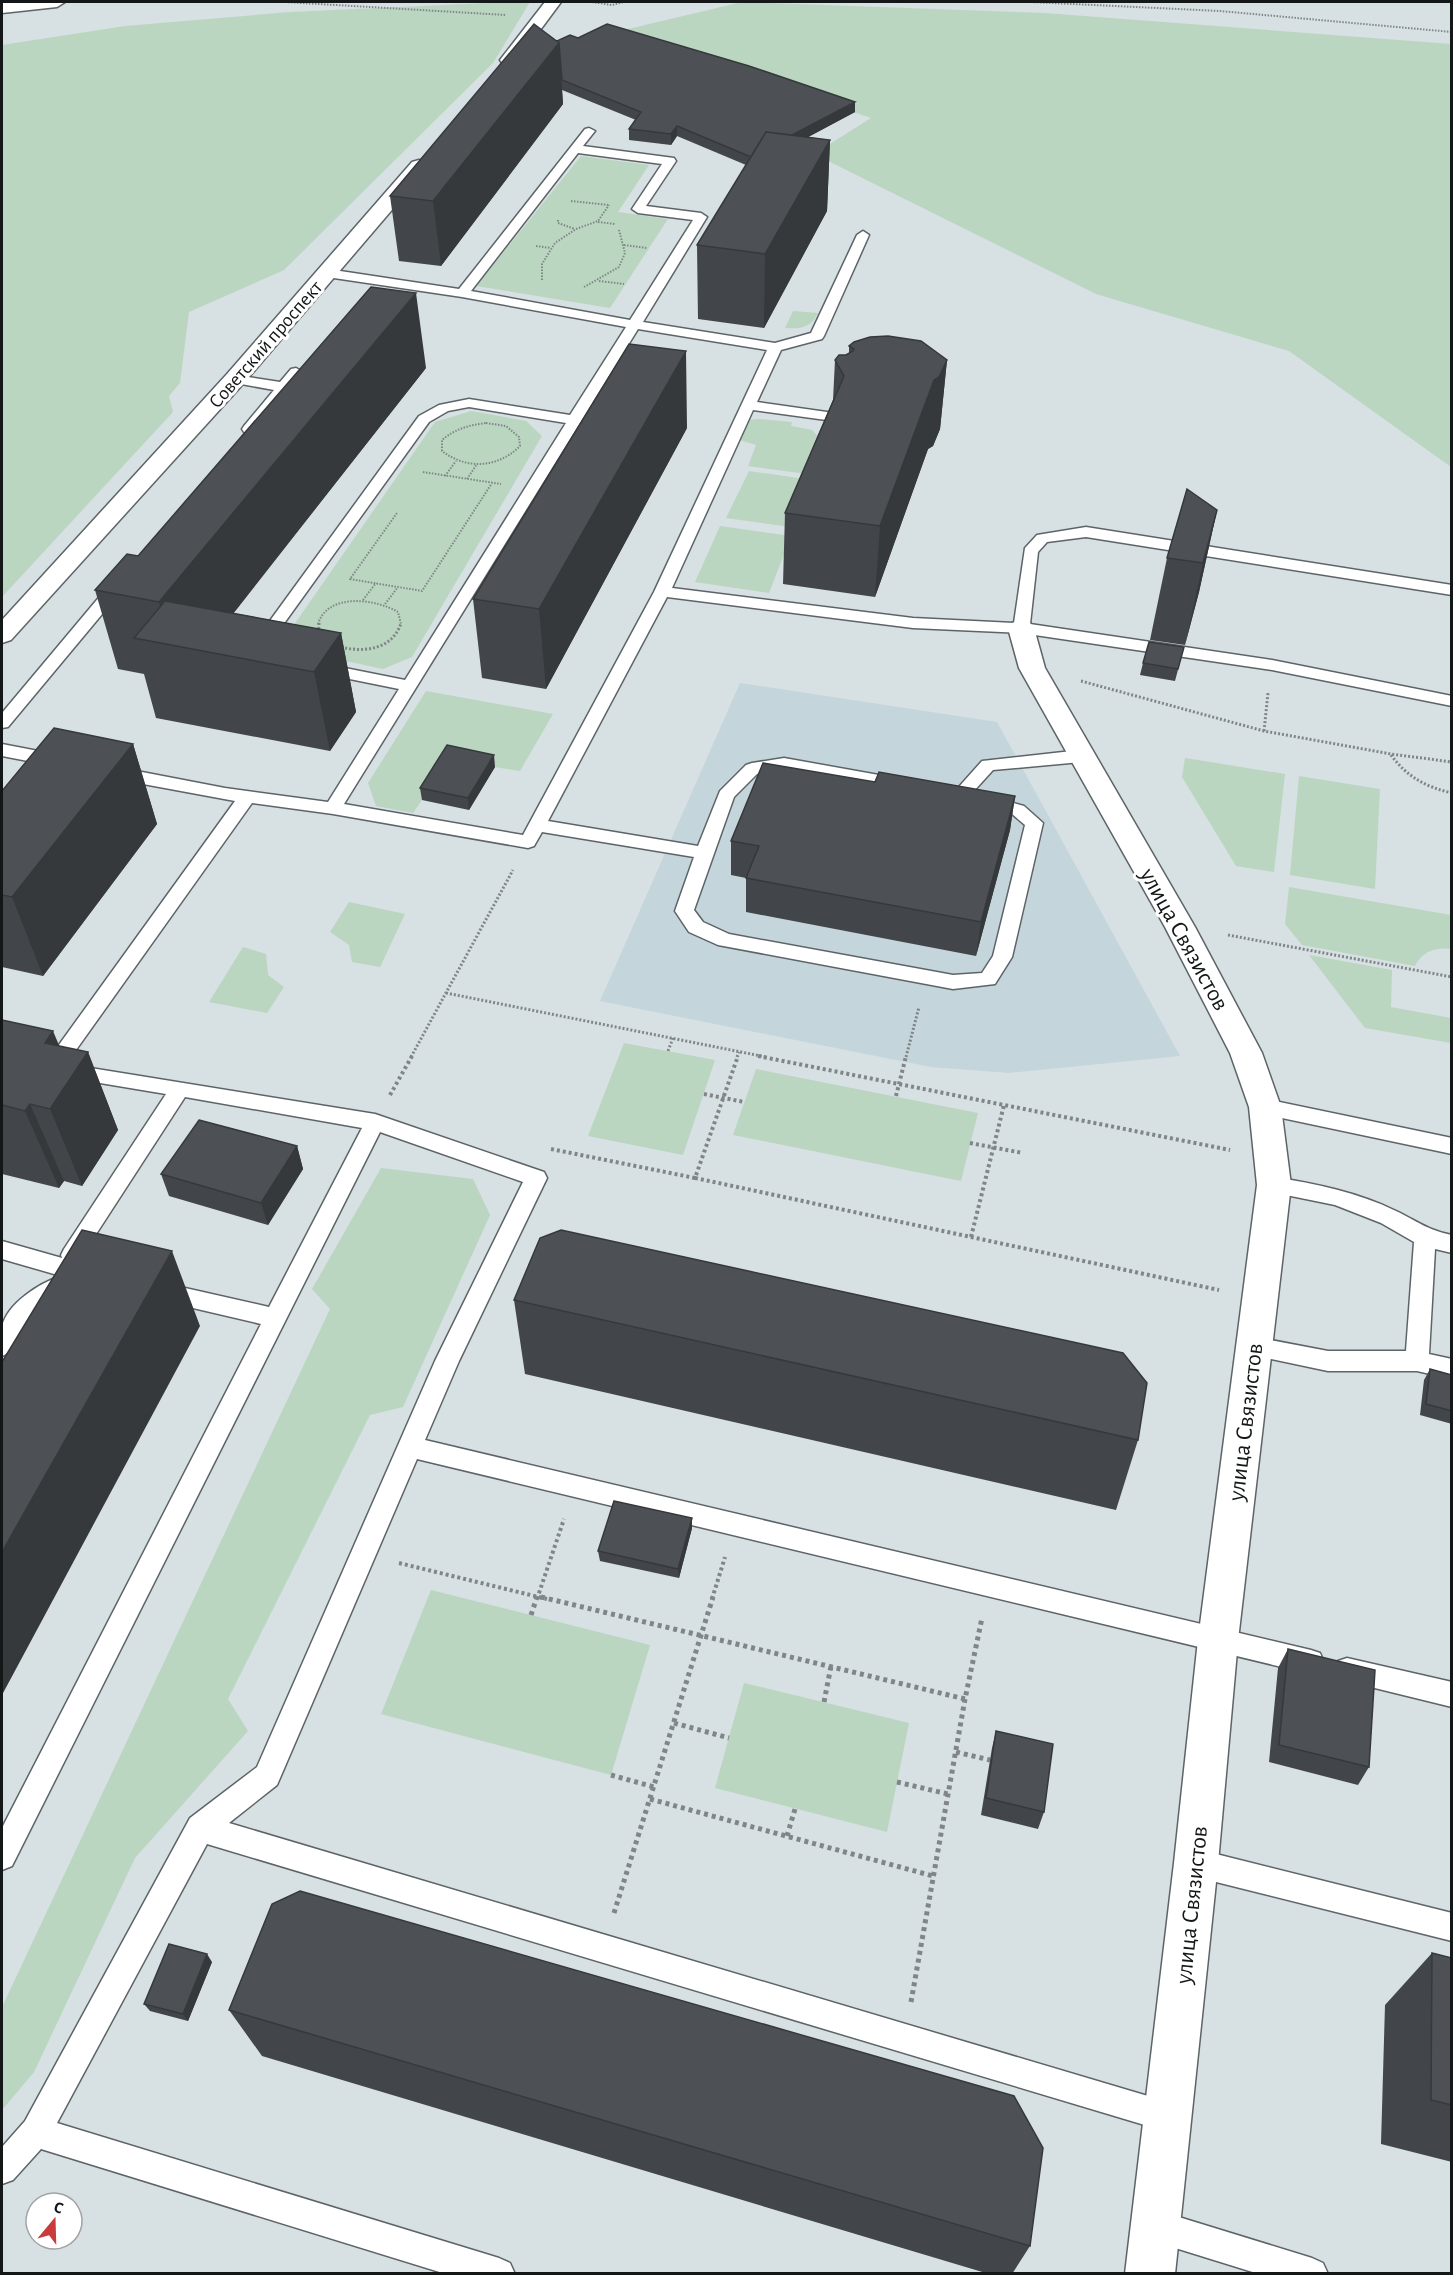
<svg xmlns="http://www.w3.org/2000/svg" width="1453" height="2275" font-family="'Alegreya Sans',sans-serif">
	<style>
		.built { fill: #c4d5db }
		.green { fill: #bad6c1 }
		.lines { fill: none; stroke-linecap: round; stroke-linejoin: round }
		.service-casing { stroke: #5d6467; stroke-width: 3 }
		.minor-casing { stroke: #5d6467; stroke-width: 3 }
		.tertiary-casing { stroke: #5d6467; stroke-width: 3 }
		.trunk-casing { stroke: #5d6467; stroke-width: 3 }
		.path-far3 { stroke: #808688; stroke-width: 2; stroke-dasharray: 1.5 1.5; stroke-linecap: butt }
		.path-far2 { stroke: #808688; stroke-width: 3; stroke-dasharray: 2 2; stroke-linecap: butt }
		.path-far1 { stroke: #808688; stroke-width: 4; stroke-dasharray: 3 3; stroke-linecap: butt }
		.path { stroke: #808688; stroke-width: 5; stroke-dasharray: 4 4; stroke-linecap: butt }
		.service { fill: #fff; fill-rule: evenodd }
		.minor { fill: #fff; fill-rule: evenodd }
		.tertiary { fill: #fff; fill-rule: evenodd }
		.trunk { fill: #fff; fill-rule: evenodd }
		.wall { fill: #42464a }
		.shaded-wall { fill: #36393c }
		.building { fill: #4d5156; stroke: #36393c; stroke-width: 1.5 }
		.labels { text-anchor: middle; stroke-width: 6; stroke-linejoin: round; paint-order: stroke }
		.far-street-label { font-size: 20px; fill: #141718; stroke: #fff }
		.street-label { font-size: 24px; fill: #141718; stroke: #fff }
	</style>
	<rect width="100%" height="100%" fill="#d7e0e3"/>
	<path class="built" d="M 740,683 L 997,722 L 1180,1056 L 1009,1073 L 931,1067 L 600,1001 Z"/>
	<path class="green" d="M 509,2 L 530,2 L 493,63 L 284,270 L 189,312 L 180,383 L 169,396 L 173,412 L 2,597 L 2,45 L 125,26 L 290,12 Z
		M 742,2 L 1045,13 L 1451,44 L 1451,467 L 1289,351 L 1096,294 L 814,154 L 871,118 L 749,77 L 607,34 Z
		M 581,156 L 649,165 L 618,212 L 668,219 L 610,308 L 476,286 Z
		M 793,311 L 818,313 C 811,328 800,329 785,328 Z
		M 471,411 L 526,421 L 542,436 L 412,657 L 383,669 L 304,652 L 289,632 L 435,422 Z
		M 760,419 L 792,422 L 791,426 L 812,430 L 828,447 L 814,475 L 748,466 L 756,445 L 733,438 L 741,420 Z
		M 749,471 L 812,480 L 790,527 L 726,518 Z
		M 720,526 L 791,536 L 769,593 L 695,582 Z
		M 426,691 L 553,714 L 520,771 L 495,767 L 422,800 L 413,813 L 376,806 L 368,783 Z
		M 1185,758 L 1285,774 L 1274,872 L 1236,866 L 1182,777 Z
		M 1299,776 L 1380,789 L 1375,889 L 1290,875 Z
		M 1289,887 L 1451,915 L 1451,949 C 1436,947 1422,951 1415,966 L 1302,945 L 1285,924 Z
		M 349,902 L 405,914 L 380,967 L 352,962 L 349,945 L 330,932 Z
		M 243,947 L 266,954 L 268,975 L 284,987 L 267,1013 L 209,1002 Z
		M 1309,955 L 1392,970 L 1391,1007 L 1451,1018 L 1451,1043 L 1365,1028 Z
		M 624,1043 L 715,1060 L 683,1155 L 588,1136 Z
		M 756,1069 L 978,1113 L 961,1181 L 733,1135 Z
		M 381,1168 L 473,1179 L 490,1215 L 403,1407 L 370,1415 L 228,1699 L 248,1731 L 135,1858 L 34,2072 L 2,2110 L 2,2007 L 330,1309 L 312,1289 Z
		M 431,1590 L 650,1645 L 611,1775 L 381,1714 Z
		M 744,1683 L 909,1723 L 887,1832 L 715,1788 Z"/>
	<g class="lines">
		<g class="service-casing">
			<path id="service" d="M 589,128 L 595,131 L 583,146 L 674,158 L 676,161 L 646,206 L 701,213 L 707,217 L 643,322 L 775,343 L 811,333 L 857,235 L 863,231 L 869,235 L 824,336 L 822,339 L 781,350 L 757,402 L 841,414 L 848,418 L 841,422 L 753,410 L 672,588 L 913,618 L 1014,623 L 1025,548 L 1037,535 L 1086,527 L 1452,585 L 1452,595 L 1086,537 L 1047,542 L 1038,552 L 1030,624 L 1272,660 L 1452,696 L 1452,706 L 1272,670 L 1021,633 L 913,628 L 667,597 L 548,821 L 698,846 L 720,791 L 746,765 L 752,763 L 784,758 L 957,789 L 982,761 L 1081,750 L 1087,752 L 1090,756 L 1087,760 L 1081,762 L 993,770 L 973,792 L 1024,806 L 1043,823 L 1012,957 L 995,984 L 953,989 L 718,945 L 689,932 L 675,911 L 694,857 L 542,832 L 534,846 L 528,848 L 333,814 L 252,803 L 66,1064 L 375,1114 L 544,1172 L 547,1178 L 459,1361 L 425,1440 L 1311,1650 L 1320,1653 L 1324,1662 L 1320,1671 L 1311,1674 L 417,1459 L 277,1785 L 229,1823 L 1168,2102 L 1179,2106 L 1183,2117 L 1179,2128 L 1168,2132 L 207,1844 L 57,2123 L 499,2258 L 510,2263 L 515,2274 L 446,2274 L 41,2149 L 13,2180 L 2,2184 L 2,2147 L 25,2121 L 190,1818 L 257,1767 L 435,1361 L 523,1182 L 380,1132 L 12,1866 L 2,1870 L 2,1828 L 261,1324 L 163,1301 L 155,1298 L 152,1292 L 155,1286 L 163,1283 L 269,1307 L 362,1128 L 185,1097 L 78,1262 L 96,1268 L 99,1274 L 96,1280 L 88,1283 L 79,1281 L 77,1288 C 62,1294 48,1301 37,1313 C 25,1325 18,1350 2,1356 C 1,1348 0,1335 2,1327 C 7,1303 40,1283 61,1276 L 2,1259 L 2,1241 L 62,1258 L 61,1255 L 64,1249 L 166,1094 L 70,1078 L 63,1075 L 61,1072 L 53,1075 L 46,1072 L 43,1067 L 235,801 L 116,779 L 110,777 L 107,773 L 110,769 L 116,767 L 225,788 L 328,802 L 399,689 L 320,673 L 312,668 L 320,663 L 405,680 L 566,423 L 469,407 L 448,411 L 429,422 L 280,629 L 280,647 L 278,650 L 272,652 L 264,647 L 264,629 L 419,416 L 439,405 L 469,399 L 570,415 L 626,327 L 462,297 L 327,277 L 321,273 L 327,269 L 459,289 L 585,129 ZM 578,153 L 662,164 L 632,209 L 638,213 L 693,220 L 630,320 L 471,291 ZM 638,329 L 767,350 L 654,592 L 523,835 L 344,804 ZM 784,770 L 961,801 L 1012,814 L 1025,825 L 993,956 L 982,973 L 953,975 L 729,934 L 703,922 L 694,910 L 734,797 L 757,774 Z
				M 296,368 L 303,372 L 254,432 L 244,432 L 242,429 L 244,426 L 274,390 L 230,382 L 228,379 L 230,376 L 235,375 L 280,382 L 291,369 Z
				M 117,581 L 123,583 L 125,586 L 123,589 L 8,727 L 2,728 L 2,713 L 111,583 Z
				M 2,744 L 59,755 L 65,757 L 68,761 L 65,765 L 59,767 L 2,756 Z
				M 1265,1099 L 1452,1138 L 1452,1154 L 1258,1113 L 1255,1107 L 1258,1101 Z
				M 1274,1177 C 1316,1184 1357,1192 1396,1211 C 1417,1221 1427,1230 1452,1235 L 1452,1253 L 1435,1249 L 1429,1354 L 1452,1359 L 1452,1379 L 1417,1371 L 1328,1371 L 1247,1354 L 1244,1347 L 1247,1340 L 1255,1337 L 1328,1351 L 1406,1351 L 1414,1242 L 1381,1223 L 1335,1205 L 1266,1191 L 1263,1185 L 1266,1179 Z
				M 1347,1658 L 1452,1682 L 1452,1707 L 1338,1679 L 1334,1670 L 1338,1661 Z
				M 1196,1849 L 1452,1913 L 1452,1941 L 1196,1877 L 1186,1873 L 1182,1863 L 1186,1853 Z
				M 1156,2210 L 1312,2258 L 1323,2263 L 1328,2274 L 1259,2274 L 1156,2242 L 1145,2237 L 1140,2226 L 1145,2215 Z"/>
		</g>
		<g class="minor-casing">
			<path id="minor" d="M 1021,620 L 1030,623 L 1034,628 L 1045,668 L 1195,927 L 1262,1053 L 1281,1107 L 1291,1185 L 1238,1640 L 1218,1863 L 1175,2274 L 1125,2274 L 1174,1863 L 1198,1640 L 1257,1185 L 1249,1107 L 1230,1053 L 1165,927 L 1019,668 L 1008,628 L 1012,623 Z"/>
		</g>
		<g class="tertiary-casing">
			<path id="tertiary" d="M 545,2 L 561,2 L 515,64 L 503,64 L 500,60 Z
				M 419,160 L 426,162 L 428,166 L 426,170 L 243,384 L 11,640 L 2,643 L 2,620 L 227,374 L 412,162 Z"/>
		</g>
		<g class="trunk-casing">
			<path id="trunk" d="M 17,2 L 65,2 L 57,7 L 2,13 L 2,3 Z"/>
		</g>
		<path class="path-far3" d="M 285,2 L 506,15
			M 592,2 L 612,5 L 624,2
			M 1031,2 L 1220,11 L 1452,32
			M 571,201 L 609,205
			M 558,220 L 558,223 L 575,229
			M 598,222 L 615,224
			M 624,245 L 647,248
			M 536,246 L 551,248
			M 542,280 L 542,264 L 555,243 L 576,229 L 598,221 L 609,205
			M 599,281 L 624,284
			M 584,287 L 619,267 L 625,253 L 619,230
			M 486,423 L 506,426 L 519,437 L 520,446 C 498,468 467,470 442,451 L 442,440 C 455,429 469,425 486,423 Z
			M 423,472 L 501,484
			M 445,476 L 456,461
			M 467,479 L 477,464
			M 397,513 L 350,579 L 422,591 L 492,483
			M 363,600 L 376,583
			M 385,604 L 398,587
			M 318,624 C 328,592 376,599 398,612 L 401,624"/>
		<path class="path-far2" d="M 319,623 L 318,638 C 344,653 390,658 401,623
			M 1081,681 L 1264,731 L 1391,754 L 1452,762
			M 1264,731 L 1268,693
			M 1391,755 C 1407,777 1426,787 1452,793
			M 1228,935 L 1452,977
			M 446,993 L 766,1057
			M 668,1051 L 673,1038
			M 411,1057 L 513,870
			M 737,1057 L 739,1052
			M 906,1057 L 919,1007"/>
		<path class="path-far1" d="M 758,1056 L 1230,1150
			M 704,1094 L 744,1102
			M 390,1095 L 412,1056
			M 896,1096 L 906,1056
			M 970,1143 L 1023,1153
			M 551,1149 L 695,1178 L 738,1056
			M 695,1178 L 1219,1290
			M 971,1237 L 1004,1105
			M 399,1563 L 547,1599
			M 537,1599 L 564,1519
			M 712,1599 L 725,1557"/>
		<path class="path" d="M 541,1597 L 965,1699 L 982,1618
			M 531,1615 L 537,1597
			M 824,1702 L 831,1666
			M 674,1723 L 729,1738
			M 956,1752 L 990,1760
			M 611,1775 L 654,1787
			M 897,1782 L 948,1794
			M 650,1799 L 933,1876
			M 787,1836 L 795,1809
			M 614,1913 L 713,1597
			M 911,2002 L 965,1699"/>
		<use href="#service" class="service"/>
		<use href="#minor" class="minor"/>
		<use href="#tertiary" class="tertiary"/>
		<use href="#trunk" class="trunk"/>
	</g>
	<path class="wall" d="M 578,38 L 855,112 L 808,137 L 830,140 L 827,211 L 764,328 L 698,319 L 697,245 L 746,165 L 677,136 L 671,145 L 629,140 L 629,129 L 636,120 L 562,90 L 563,104 L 441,266 L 399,261 L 390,196 Z
		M 849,346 L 947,360 L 940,429 L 933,446 L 928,449 L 875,597 L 783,584 L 785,513 L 833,400 L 835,360 L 849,353 Z
		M 426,368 L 233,613 L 341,633 L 356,712 L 330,751 L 156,718 L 144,674 L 118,669 L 95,590 L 138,556 Z
		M 687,428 L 546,689 L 482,678 L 473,599 Z
		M 1217,510 L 1199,592 L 1185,645 L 1150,640 L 1167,558 Z
		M 1184,647 L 1175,681 L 1140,675 L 1143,663 Z
		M 133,744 L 157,824 L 43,976 L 2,967 L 2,791 Z
		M 495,767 L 469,810 L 422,800 L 420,788 Z
		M 875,782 L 1015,796 L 1010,830 L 976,956 L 746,912 L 746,878 L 731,875 L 731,841 Z
		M 2,1020 L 60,1046 L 88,1052 L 118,1130 L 82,1186 L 64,1181 L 59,1188 L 2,1174 Z
		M 297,1146 L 303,1169 L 268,1225 L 169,1196 L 161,1174 Z
		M 514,1300 L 1138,1440 L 1116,1510 L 525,1374 Z
		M 1430,1369 L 1452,1375 L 1452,1424 L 1420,1415 L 1424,1380 Z
		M 692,1518 L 692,1528 L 679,1578 L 600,1561 L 598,1551 Z
		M 1288,1649 L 1369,1767 L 1358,1785 L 1269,1762 L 1278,1668 Z
		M 996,1731 L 1044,1812 L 1038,1829 L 981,1815 L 992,1748 Z
		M 1432,1953 L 1452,1958 L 1452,2162 L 1381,2144 L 1385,2005 Z
		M 212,1962 L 188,2021 L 150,2011 L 144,2004 Z
		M 229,2010 L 1030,2246 L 1012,2274 L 989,2274 L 262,2056 Z"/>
	<path class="shaded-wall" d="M 559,43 L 563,104 L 441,266 L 433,201 Z
		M 855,102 L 855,112 L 752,167 L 752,157 Z
		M 677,126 L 677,136 L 671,145 L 671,134 Z
		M 830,140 L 827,211 L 764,328 L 765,254 Z
		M 416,293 L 426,368 L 204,651 L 171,645 L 159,602 Z
		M 686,351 L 687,428 L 546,689 L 539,609 Z
		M 947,360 L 940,429 L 933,446 L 928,449 L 875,597 L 880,526 L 934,380 Z
		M 1217,510 L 1199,592 L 1185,645 L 1203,563 Z
		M 341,633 L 356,712 L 330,751 L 314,672 Z
		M 133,744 L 157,824 L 43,976 L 12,897 Z
		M 494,755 L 495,767 L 469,810 L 468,798 Z
		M 1015,796 L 1010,830 L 976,956 L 981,922 Z
		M 53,1031 L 72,1076 L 88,1052 L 118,1130 L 82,1186 L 50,1109 L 45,1043 Z
		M 30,1104 L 64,1181 L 59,1188 L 25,1111 Z
		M 297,1146 L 303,1169 L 268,1225 L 261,1203 Z
		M 172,1251 L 200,1326 L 2,1695 L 2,1552 Z
		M 692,1518 L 692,1528 L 679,1578 L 678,1569 Z
		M 207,1954 L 212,1962 L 188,2021 L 183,2014 Z"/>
	<path class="building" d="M 534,24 L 559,43 L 433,201 L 390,196 Z
		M 607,24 L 749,66 L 855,102 L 792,135 L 766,132 L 751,157 L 677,126 L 671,134 L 629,129 L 641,112 L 562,80 L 559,43 L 557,41 L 570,35 L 578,38 Z
		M 766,132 L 830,140 L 765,254 L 697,245 Z
		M 371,287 L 416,293 L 159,602 L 95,590 L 127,554 L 138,556 Z
		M 888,336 L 921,341 L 947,360 L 939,377 L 934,380 L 880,526 L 785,513 L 844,376 L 835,360 L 839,355 L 846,355 L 853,351 L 854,349 L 849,346 L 854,342 L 870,337 Z
		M 629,344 L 686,351 L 539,609 L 473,599 Z
		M 1187,489 L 1217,510 L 1203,563 L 1167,558 Z
		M 165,601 L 341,633 L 314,672 L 134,638 Z
		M 1149,642 L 1184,647 L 1178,669 L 1143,663 Z
		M 54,728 L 133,744 L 12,897 L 2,895 L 2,791 Z
		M 447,745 L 494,755 L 468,798 L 420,788 Z
		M 763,763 L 875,782 L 879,772 L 1015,796 L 981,922 L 746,878 L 759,846 L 731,841 Z
		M 2,1020 L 53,1031 L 45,1043 L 88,1052 L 50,1109 L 30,1104 L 25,1111 L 2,1105 Z
		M 199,1120 L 297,1146 L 261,1203 L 161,1174 Z
		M 82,1230 L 172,1251 L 2,1552 L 2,1362 Z
		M 561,1230 L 1123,1353 L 1147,1383 L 1138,1440 L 514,1300 L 540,1238 Z
		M 1430,1369 L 1452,1375 L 1452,1411 L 1426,1404 Z
		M 614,1501 L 692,1518 L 678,1569 L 598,1551 Z
		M 1288,1649 L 1375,1670 L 1369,1767 L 1279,1745 Z
		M 996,1731 L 1053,1744 L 1044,1812 L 986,1798 Z
		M 300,1891 L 1014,2096 L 1043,2148 L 1030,2246 L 229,2010 L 272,1904 Z
		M 169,1944 L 207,1954 L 183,2014 L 144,2004 Z
		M 1432,1953 L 1452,1958 L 1452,2105 L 1431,2100 Z"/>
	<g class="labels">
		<g class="far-street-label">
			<text transform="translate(265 344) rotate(-49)" y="7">Советский проспект</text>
		</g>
		<g class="street-label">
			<text transform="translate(1185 939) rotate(61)" y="8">улица Связистов</text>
			<text transform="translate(1245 1422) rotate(-83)" y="8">улица Связистов</text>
			<text transform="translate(1191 1905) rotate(-84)" y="8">улица Связистов</text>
		</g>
	</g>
	<rect width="1453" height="2275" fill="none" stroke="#141718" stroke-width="6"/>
	<g transform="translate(54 2221) rotate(19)"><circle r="28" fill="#ffffff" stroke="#a1a2a3" stroke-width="1.5"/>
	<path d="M0-4.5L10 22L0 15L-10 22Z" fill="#ca3b3b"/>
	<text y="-9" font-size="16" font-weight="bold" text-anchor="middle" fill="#141718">С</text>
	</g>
</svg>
